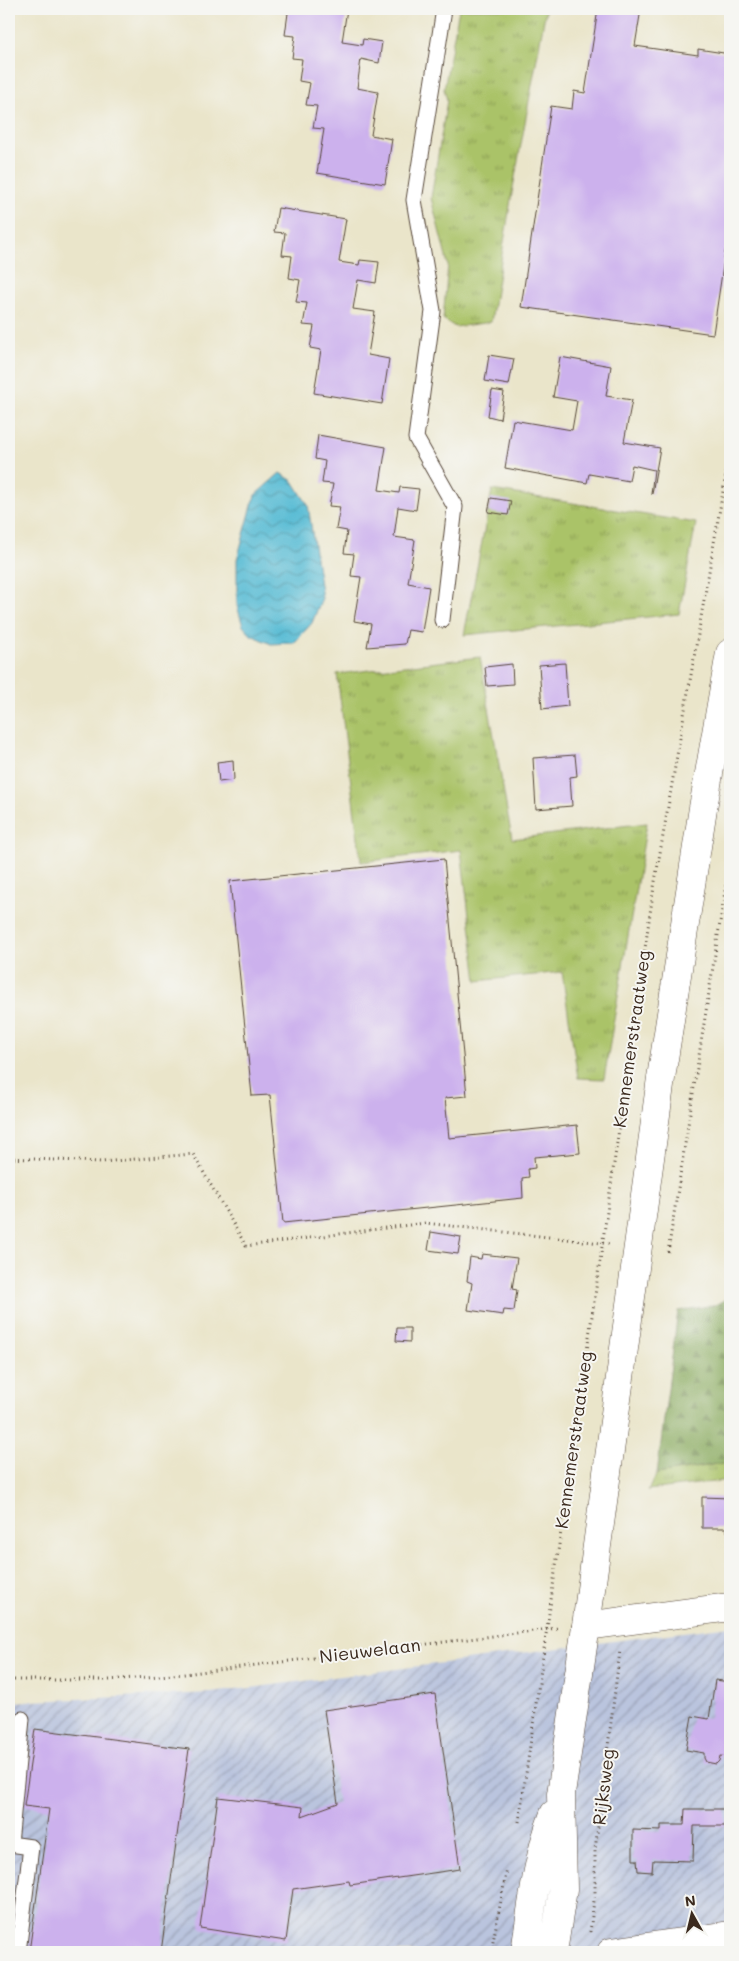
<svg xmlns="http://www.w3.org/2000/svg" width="739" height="1961" font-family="Mali,sans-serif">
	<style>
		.industrial { fill: url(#industrial-furrows) }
		.grass { fill: url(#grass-tufts); stroke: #727643 }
		.forest { fill: url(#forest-firs); stroke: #616a3d }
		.water { fill: url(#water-waves); stroke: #487279 }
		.building { fill: #ccb1ed }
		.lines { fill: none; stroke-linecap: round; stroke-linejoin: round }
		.service-casing { stroke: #554638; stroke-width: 17 }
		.minor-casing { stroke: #554638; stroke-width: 29 }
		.primary-casing { stroke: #554638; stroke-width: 29 }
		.path { stroke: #554638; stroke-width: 3; stroke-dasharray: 1 4; stroke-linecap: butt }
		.service { stroke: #fff; stroke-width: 15 }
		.minor { stroke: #fff; stroke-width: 28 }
		.primary { stroke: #fff; stroke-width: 28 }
		.labels { text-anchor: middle; stroke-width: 4; stroke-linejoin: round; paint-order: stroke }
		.street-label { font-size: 18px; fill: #3b2a1e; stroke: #f6f6f2 }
	</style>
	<defs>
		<pattern id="industrial-furrows" width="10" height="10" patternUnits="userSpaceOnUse" patternTransform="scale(1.25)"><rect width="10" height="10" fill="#bac4de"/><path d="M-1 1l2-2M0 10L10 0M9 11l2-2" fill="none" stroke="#989fb3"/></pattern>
		<pattern id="grass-tufts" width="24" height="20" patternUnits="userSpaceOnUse" patternTransform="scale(1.25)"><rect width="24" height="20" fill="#aac368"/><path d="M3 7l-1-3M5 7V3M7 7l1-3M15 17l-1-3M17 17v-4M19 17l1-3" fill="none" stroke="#8c9f55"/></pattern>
		<pattern id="forest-firs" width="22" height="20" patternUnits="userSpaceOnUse" patternTransform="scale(1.25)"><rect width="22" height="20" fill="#87a95c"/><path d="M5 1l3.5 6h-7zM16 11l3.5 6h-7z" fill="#708a4b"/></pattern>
		<pattern id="water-waves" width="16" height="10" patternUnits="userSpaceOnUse" patternTransform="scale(1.25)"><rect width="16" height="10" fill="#56bbd4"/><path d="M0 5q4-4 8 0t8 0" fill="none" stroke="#4898ab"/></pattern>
	</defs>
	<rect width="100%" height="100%" fill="#f6f6f2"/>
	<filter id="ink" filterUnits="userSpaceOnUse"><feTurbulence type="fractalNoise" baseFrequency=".02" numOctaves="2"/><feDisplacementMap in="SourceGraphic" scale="10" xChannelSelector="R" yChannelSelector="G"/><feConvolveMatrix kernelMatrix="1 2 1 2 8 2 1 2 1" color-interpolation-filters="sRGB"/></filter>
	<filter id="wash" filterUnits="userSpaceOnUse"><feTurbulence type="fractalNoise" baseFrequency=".0096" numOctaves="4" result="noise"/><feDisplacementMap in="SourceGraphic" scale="20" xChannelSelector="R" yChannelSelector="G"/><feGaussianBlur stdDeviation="1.12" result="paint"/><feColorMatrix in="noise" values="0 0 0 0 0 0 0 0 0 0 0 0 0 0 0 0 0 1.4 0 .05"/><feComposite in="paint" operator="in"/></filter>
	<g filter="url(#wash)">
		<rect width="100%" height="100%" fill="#eae5ca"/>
		<path class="industrial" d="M 730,1626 L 730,1952 L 9,1952 L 9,1702 L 211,1693 Z"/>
		<path class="grass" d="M 459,9 L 546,9 L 512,193 L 491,322 L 455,327 L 443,319 L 448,265 L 431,198 L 447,100 L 444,89 Z
			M 492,490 L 696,523 L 679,614 L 464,635 Z
			M 480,657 L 512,839 L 647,823 L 604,1079 L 578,1078 L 562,972 L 477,981 L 461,850 L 361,862 L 337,674 Z
			M 730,1462 L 730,1480 L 648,1490 L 657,1474 Z"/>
		<path class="forest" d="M 730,1290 L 730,1462 L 657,1474 L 678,1311 L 715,1305 L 728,1298 Z"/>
		<path class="water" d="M 280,473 L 293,481 L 308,505 L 322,598 L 312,623 L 294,643 L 271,644 L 251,635 L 243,626 L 237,606 L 237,559 L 255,495 Z"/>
		<g id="blocks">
			<path class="building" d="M 278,9 L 347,9 L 342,42 L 362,45 L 363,39 L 382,42 L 379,63 L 361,59 L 357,88 L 378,92 L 371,135 L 392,139 L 385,184 L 317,173 L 324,129 L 313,128 L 317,106 L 306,105 L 310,83 L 299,81 L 302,59 L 292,58 L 295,36 L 285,35 L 288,13 L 277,11 Z
				M 598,9 L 641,9 L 635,46 L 698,55 L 698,49 L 730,54 L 730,247 L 726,246 L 713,334 L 521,307 L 551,106 L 572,109 L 574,91 L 585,93 Z
				M 278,208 L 346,219 L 339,262 L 359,265 L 360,260 L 379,262 L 376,283 L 358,280 L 353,309 L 375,312 L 368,355 L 389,359 L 382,404 L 314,393 L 321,350 L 310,348 L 314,326 L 303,325 L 307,303 L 296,302 L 300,280 L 289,278 L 292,256 L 282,255 L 285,233 L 274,232 Z
				M 489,355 L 514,359 L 509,385 L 485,381 Z
				M 560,357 L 611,366 L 606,396 L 632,400 L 624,442 L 660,448 L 652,494 L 651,494 L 654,470 L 632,465 L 629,481 L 589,474 L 587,483 L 505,468 L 513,420 L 572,430 L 577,401 L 553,397 Z
				M 492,390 L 504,392 L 500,419 L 488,416 Z
				M 318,435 L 386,447 L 379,490 L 399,493 L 400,487 L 419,489 L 416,510 L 398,507 L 394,537 L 415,540 L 408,583 L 429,587 L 422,632 L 408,630 L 405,644 L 367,647 L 371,624 L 354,621 L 361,577 L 351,576 L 354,554 L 344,553 L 347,531 L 336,529 L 340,507 L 329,506 L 333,484 L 322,483 L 325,461 L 315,459 Z
				M 491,498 L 511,501 L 508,515 L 488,512 Z
				M 565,663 L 568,706 L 542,709 L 539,665 Z
				M 512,664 L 513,684 L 487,686 L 485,667 Z
				M 575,755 L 577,776 L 570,777 L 572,806 L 536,809 L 533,758 Z
				M 233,760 L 234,780 L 219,782 L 217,762 Z
				M 444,859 L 467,1096 L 445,1098 L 449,1138 L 577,1125 L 580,1153 L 534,1157 L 535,1168 L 528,1169 L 529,1177 L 522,1178 L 523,1198 L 283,1223 L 270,1095 L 252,1096 L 230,881 Z
				M 431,1232 L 461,1237 L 458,1254 L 428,1250 Z
				M 482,1254 L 517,1258 L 512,1289 L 517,1290 L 514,1311 L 504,1310 L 503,1315 L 468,1310 L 472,1283 L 467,1281 L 470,1257 L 481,1259 Z
				M 397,1328 L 410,1328 L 410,1342 L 396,1341 Z
				M 702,1497 L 730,1498 L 730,1532 L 727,1532 L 727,1528 L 702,1528 Z
				M 715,1680 L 730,1682 L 730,1757 L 720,1756 L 719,1761 L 716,1764 L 706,1762 L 704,1758 L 704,1753 L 686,1750 L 692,1716 L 709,1719 Z
				M 435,1694 L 460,1869 L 350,1885 L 349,1881 L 293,1889 L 286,1941 L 200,1928 L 218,1797 L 303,1807 L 302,1816 L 338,1803 L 324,1710 Z
				M 35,1729 L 189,1749 L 161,1952 L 29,1952 L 49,1809 L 24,1806 Z
				M 685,1809 L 725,1809 L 725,1826 L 694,1826 L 693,1861 L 653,1860 L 652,1872 L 638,1871 L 637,1860 L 633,1860 L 633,1830 L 661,1831 L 661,1825 L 684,1825 Z"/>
		</g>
	</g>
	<g filter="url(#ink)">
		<use href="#blocks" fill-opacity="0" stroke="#554638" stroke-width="1"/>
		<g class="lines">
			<g class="service-casing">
				<path id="service" d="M 442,620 L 455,507 L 416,438 L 433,311 L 414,200 L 444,9
					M 18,1952 L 31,1847 L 10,1844 L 22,1719"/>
			</g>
			<g class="minor-casing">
				<path id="minor" d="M 586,1626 L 730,1607
					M 611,1952 L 730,1935"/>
			</g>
			<g class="primary-casing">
				<path id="primary" d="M 525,1952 C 532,1906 537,1858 554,1814
					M 553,1952 L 563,1889 L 561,1794 L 586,1626 L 661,1078 L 703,808 L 730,653"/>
			</g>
			<path class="path" d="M 9,1158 L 102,1162 L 193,1154 L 246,1246 L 425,1223 L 610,1244
				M 668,1252 L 730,859
				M 9,1680 L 109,1680 L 184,1674 L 558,1628
				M 519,1822 L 653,893 L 730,451
				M 590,1932 L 595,1893 L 595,1850 L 620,1650
				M 491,1952 L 507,1869"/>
			<use href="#service" class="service"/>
			<use href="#minor" class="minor"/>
			<use href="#primary" class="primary"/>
		</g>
	</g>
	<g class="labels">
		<g class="street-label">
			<text transform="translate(632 1039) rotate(-82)" y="6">Kennemerstraatweg</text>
			<text transform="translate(574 1440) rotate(-82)" y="6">Kennemerstraatweg</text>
			<text transform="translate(370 1651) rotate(-7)" y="6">Nieuwelaan</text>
			<text transform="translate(604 1787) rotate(-83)" y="6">Rijksweg</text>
		</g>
	</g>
	<rect width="739" height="1961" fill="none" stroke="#f6f6f2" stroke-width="30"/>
	<g transform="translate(692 1914) rotate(352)" stroke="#f6f6f2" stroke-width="4" paint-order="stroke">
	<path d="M0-4L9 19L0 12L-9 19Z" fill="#3b2a1e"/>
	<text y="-8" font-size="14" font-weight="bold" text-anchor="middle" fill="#3b2a1e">N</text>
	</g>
</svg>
